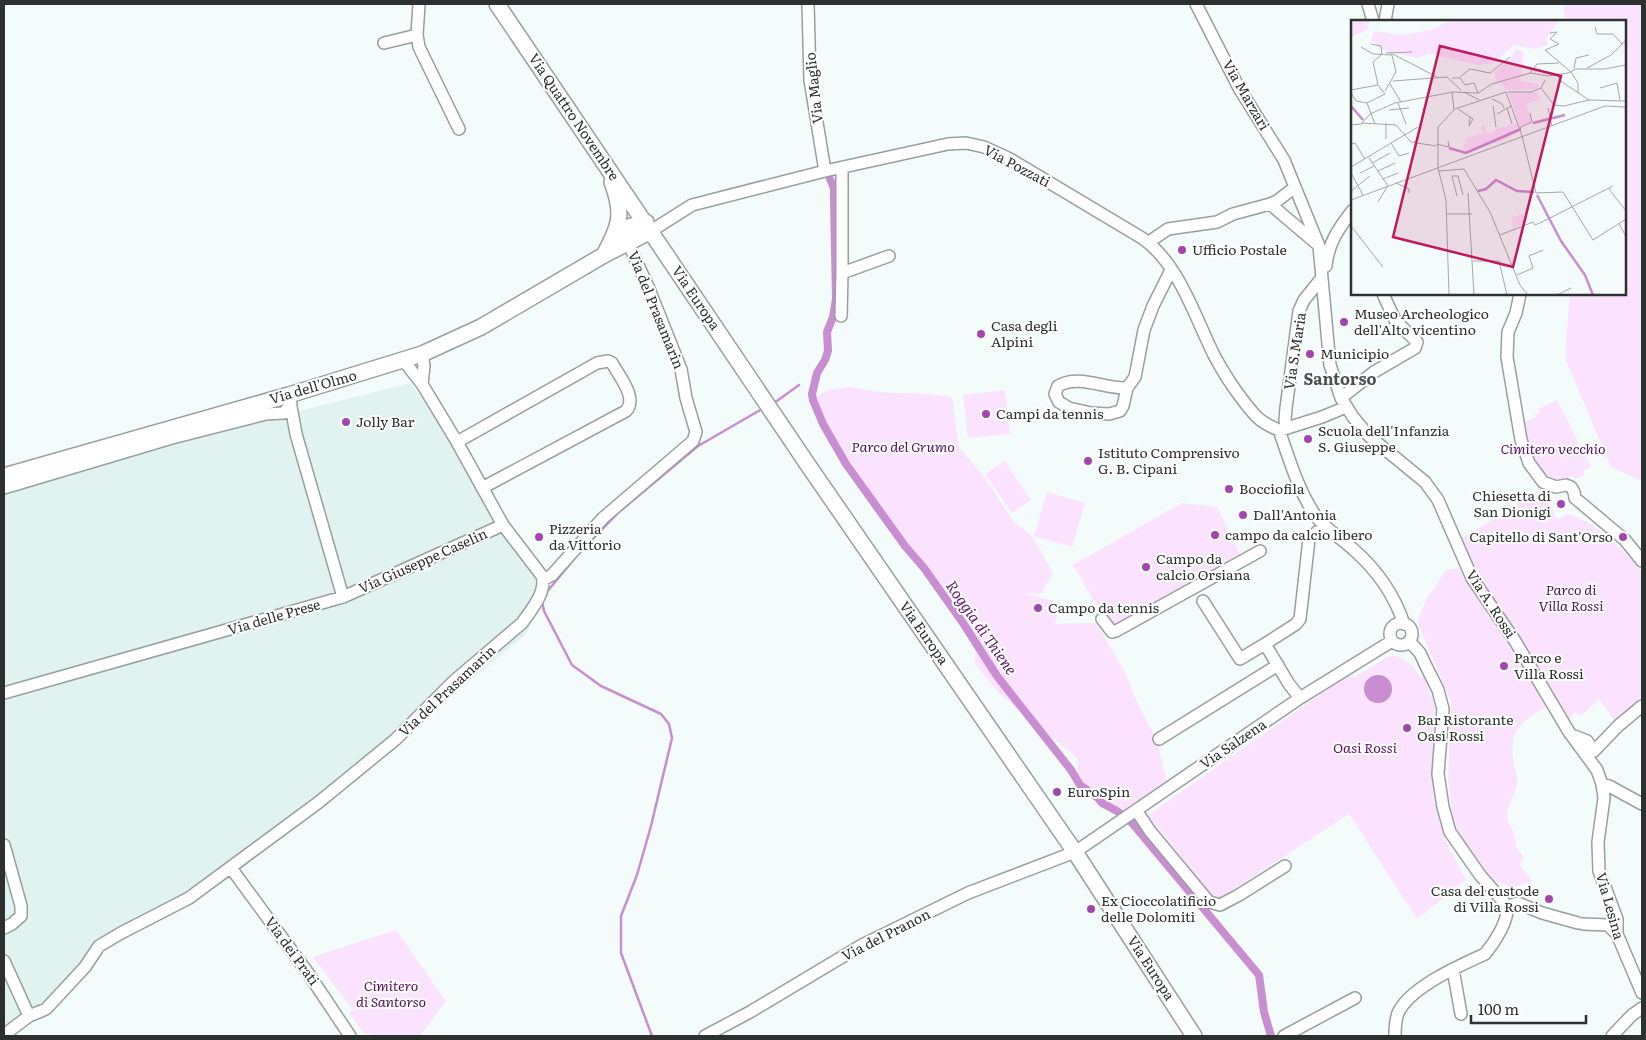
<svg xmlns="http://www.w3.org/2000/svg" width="1646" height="1040" font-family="Literata,serif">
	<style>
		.built { fill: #e0f3f0 }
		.green { fill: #fbe2fe }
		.water { fill: #c98dd1 }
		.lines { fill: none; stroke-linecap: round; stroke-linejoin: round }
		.stream { stroke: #c98dd1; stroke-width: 2.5 }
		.canal { stroke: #c98dd1; stroke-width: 8 }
		.minor-casing { stroke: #97a09f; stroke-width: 14 }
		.major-casing { stroke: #97a09f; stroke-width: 18 }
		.minor { stroke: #fff; stroke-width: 11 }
		.major { stroke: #fff; stroke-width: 15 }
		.poi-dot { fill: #a245af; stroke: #fff; stroke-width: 2 }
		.labels { text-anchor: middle; stroke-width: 4; stroke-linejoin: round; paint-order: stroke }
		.street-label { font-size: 14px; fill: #2c302f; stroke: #fff }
		.poi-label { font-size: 14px; fill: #2c302f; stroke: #fff; text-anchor: start }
		.park-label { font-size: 14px; font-style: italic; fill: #580d62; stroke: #fff }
		.water-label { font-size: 15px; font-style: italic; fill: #60176a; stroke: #fff }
		.quarter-label { font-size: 16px; font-weight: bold; fill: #48504f; stroke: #fff }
		.inset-river { fill: none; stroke: #c98dd1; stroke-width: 2.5 }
		.inset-road { fill: none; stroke: #a3aaa9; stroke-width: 1 }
		.view { fill: #c2185b; fill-opacity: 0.15; stroke: #c2185b; stroke-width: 2.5 }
		.inset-edge { fill: none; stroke: #2c302f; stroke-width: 2.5 }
	</style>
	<rect width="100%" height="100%" fill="#f3fcfb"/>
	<path class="built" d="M 410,383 L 468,458 L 548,596 L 525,635 L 230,879 L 107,945 L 30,1022 L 4,1036 L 4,485 Z"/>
	<path class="green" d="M 1563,4 L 1642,4 L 1642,481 L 1611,467 L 1565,358 L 1570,294 L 1625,294 L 1625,21 L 1565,21 Z
		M 850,387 L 878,392 L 930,394 L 952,397 L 959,447 L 984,477 L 1014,522 L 1032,536 L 1053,573 L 1041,594 L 1025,593 L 1061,603 L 1055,624 L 1096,623 L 1123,668 L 1137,702 L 1157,741 L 1167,782 L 1115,816 L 1097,795 L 1077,778 L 1078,759 L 1000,694 L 975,664 L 976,640 L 905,539 L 897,537 L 871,492 L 857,478 L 832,437 L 816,406 L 814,399 L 827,390 Z
		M 1005,390 L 1010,434 L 968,438 L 963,395 Z
		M 1557,400 L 1591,467 L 1583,471 L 1584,475 L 1575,479 L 1573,476 L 1554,486 L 1531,463 L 1519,424 L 1536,417 L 1535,415 L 1540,412 L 1539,409 Z
		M 1005,461 L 1031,500 L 1012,513 L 985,474 Z
		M 1541,490 L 1552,495 L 1548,501 L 1557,519 L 1568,514 C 1595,521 1624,551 1642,571 L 1642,706 L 1618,726 L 1599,699 L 1581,716 L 1574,712 L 1570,719 L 1565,722 L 1472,578 L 1459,540 Z
		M 1047,492 L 1085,503 L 1072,547 L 1034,536 Z
		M 1182,503 L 1217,507 L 1241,556 L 1112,632 L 1073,565 Z
		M 1458,568 L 1471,582 L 1491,616 L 1548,705 C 1524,722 1509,726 1513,760 C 1514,767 1518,776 1517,783 C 1516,794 1507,804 1507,816 C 1508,827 1518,835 1515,845 L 1524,858 L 1519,863 L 1532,881 L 1512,888 L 1492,880 L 1484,872 L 1463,843 L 1453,818 L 1448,779 L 1451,702 L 1417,622 L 1426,600 L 1446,570 Z
		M 1396,655 L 1412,665 L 1420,677 L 1424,677 L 1435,707 L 1433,766 L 1434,801 L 1444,838 L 1466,880 L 1417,919 L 1349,814 L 1216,901 L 1148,815 L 1349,674 L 1353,678 L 1387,657 Z
		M 396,930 L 446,1001 L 420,1036 L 371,1036 L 368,1033 L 365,1035 L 349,1013 L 353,1010 L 313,957 Z"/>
	<path class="water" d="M1364 689a14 14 0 1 1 28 0a14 14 0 1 1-28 0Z"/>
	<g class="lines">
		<path class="stream" d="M 774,403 L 799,385
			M 546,593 L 579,553 L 619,512 L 698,446 L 762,409
			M 542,602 L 544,611 L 572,665 L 601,686 L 661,714 L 669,724 L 672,738 L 651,826 L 637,875 L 621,916 L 621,953 L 652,1036"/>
		<path class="canal" d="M 830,179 L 834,188 L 834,199 L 836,299 L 833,317 L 827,332 L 828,351 L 825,360 L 817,373 L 812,394 L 813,400 L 823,424 L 846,464 L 905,546 L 924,568 L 963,623 L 997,676 L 1071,770 L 1080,785 L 1098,798 L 1102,803 L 1117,811 L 1132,823 L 1254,969 L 1259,975 L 1264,1012 L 1271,1036"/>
		<g class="minor-casing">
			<path id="minor" d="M 808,4 L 810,80 L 825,171
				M 1196,4 L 1239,88 L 1284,160 L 1319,246 L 1330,365 L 1341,398 L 1353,417 L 1369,436 L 1425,482 L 1438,500 L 1472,578 L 1515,641 L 1569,732 L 1597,770 L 1602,784 L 1604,798 L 1598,842 L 1599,871 L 1617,919 L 1617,934 L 1642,993
				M 1368,4 L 1373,21
				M 1385,21 L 1388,4
				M 417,35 L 419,47 L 459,129
				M 384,43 L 417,35 L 419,4
				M 842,168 L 842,273 L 889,256
				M 1270,204 L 1316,243
				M 651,231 L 692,205 L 825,171 L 948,144 L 966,143 L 984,147 L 1010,159 L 1142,238 C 1179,263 1195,318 1215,357 C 1223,372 1232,386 1242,399 C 1255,416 1259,422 1279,430
				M 1149,242 L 1168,229 L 1217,222 L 1233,214 L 1270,204 L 1277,201 L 1295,187
				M 1326,266 C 1328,243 1339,228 1352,211
				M 1520,294 L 1516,313 L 1508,332 L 1507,357 L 1521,440 L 1529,463 L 1543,482 L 1556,487 L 1566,485 L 1571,487 L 1574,492 L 1575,498 L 1625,540 L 1642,561
				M 841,316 L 842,273
				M 422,354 L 424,366 L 422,384
				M 1127,388 C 1104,389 1079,374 1058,386 L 1055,394 L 1059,402 L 1069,408 L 1091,413 L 1109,414 L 1120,411 L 1123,406 L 1127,388 L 1135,377 L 1144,330 L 1153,306 L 1171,270
				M 1341,398 L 1374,372 L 1415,348 L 1417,342 L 1395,320 L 1383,294
				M 290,401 L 296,434 L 343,597
				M 1286,428 L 1285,420 L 1286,408 L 1299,311 L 1304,300 L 1321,279
				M 1279,430 C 1289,458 1298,490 1315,515 C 1325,529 1340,537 1353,549 C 1376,569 1394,594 1404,624
				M 1281,430 L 1322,417 L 1346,407
				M 457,442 L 597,363 L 608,361 L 612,363 C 619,376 638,398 626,411 L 482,488
				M 4,488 L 172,438 L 266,414 L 284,413 L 291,404
				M 543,580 L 552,575 L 603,518 L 693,441 L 696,432 L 686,398 L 681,369 L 649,289 L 629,245
				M 1203,601 L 1240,659 L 1265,644 L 1289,684 L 1300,698
				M 1102,619 L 1112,632 L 1116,631 L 1260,551
				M1390 634a11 11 0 1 1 22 0a11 11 0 1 1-22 0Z
				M 1409,641 L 1420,653 L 1426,666 L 1438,690 L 1443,709 L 1438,774 L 1443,807 L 1450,832 L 1480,875 L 1507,906
				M 1265,644 L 1296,624 L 1300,619 L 1309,539 L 1317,532
				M 4,693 L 343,597 L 503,525
				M 1574,736 L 1587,741 L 1594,751 L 1618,726 L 1642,706
				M 1159,739 L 1278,665
				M 1602,784 L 1609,786 L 1642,804
				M 1136,810 L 1150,831 L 1209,902 L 1220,905 L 1239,895 L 1285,866
				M 4,845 L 21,906 L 21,916 L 12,924 L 4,928
				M 231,868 L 308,973 L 350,1036
				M 1507,906 L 1518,903 L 1542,913 L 1578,923
				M 1583,924 L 1608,925 L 1617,934
				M 4,961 L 29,1016
				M 1453,969 L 1461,1014
				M 4,1035 L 29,1016 L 46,1009 L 85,967 L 99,946 L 121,933 L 189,898 L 319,802 L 396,739 L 454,681 L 522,623 C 531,610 547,592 542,576 L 503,525 L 457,442 L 422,384 L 404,361
				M 705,1036 L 750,1012 L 862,945 L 968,893 L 1075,852 L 1300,698 L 1392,641
				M 1284,1036 L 1355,998
				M 1395,1036 C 1395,1028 1395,1021 1398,1013 C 1410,987 1459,966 1485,954 C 1494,943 1509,921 1507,906
				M 1612,1036 L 1632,1015 L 1642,1008"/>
		</g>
		<g class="major-casing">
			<path id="major" d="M 497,4 L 808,465 L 1075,852 L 1194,1036
				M 615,236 L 625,228 L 646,222
				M 604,255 C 620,226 624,214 612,182
				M 4,476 L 289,395 L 422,354 L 481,327 L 604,255 L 651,231"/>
		</g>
		<use href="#minor" class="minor"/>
		<use href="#major" class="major"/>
	</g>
	<g class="poi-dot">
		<circle cx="1182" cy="250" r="5"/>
		<circle cx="1344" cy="322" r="5"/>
		<circle cx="981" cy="334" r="5"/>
		<circle cx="1310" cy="354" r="5"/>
		<circle cx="986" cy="414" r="5"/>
		<circle cx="346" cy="422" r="5"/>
		<circle cx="1308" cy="439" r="5"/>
		<circle cx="1088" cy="461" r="5"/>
		<circle cx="1229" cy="489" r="5"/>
		<circle cx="1561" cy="504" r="5"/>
		<circle cx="1243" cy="515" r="5"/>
		<circle cx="1215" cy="535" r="5"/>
		<circle cx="539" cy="537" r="5"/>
		<circle cx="1623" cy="537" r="5"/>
		<circle cx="1146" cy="567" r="5"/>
		<circle cx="1038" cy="608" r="5"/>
		<circle cx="1504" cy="666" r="5"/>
		<circle cx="1407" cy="728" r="5"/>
		<circle cx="1057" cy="792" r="5"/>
		<circle cx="1549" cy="899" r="5"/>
		<circle cx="1091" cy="909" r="5"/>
	</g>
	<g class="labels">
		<g class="street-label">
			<text transform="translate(814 88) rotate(-96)" y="5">Via Maglio</text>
			<text transform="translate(1246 95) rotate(60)" y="5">Via Marzari</text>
			<text transform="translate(574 117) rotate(56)" y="5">Via Quattro Novembre</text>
			<text transform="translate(1017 166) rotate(28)" y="5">Via Pozzati</text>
			<text transform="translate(696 298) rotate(56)" y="5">Via Europa</text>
			<text transform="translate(656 310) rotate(68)" y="5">Via del Prasamarin</text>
			<text transform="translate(1295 351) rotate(-81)" y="5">Via S.Maria</text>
			<text transform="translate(313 387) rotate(-16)" y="5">Via dell'Olmo</text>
			<text transform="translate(423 561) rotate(-24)" y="5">Via Giuseppe Caselin</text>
			<text transform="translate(1491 604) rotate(57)" y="5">Via A. Rossi</text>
			<text transform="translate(274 617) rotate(-16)" y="5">Via delle Prese</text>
			<text transform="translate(924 633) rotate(55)" y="5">Via Europa</text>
			<text transform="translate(447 691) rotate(-43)" y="5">Via del Prasamarin</text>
			<text transform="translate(1233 744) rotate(-34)" y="5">Via Salzena</text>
			<text transform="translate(1610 906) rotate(74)" y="5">Via Lesina</text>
			<text transform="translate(886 935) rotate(-27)" y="5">Via del Pranon</text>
			<text transform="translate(292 951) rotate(54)" y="5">Via dei Prati</text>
			<text transform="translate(1151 968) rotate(57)" y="5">Via Europa</text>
		</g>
		<g class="poi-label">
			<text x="1192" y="255">Ufficio Postale</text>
			<text x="1354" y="319">Museo Archeologico<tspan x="1354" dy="16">dell'Alto vicentino</tspan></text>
			<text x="991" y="331">Casa degli<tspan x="991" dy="16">Alpini</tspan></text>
			<text x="1320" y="359">Municipio</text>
			<text x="996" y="419">Campi da tennis</text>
			<text x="356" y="427">Jolly Bar</text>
			<text x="1318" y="436">Scuola dell'Infanzia<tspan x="1318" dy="16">S. Giuseppe</tspan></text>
			<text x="1098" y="458">Istituto Comprensivo<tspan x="1098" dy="16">G. B. Cipani</tspan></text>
			<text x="1239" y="494">Bocciofila</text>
			<text x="1551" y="501" text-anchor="end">Chiesetta di<tspan x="1551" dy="16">San Dionigi</tspan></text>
			<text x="1253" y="520">Dall'Antonia</text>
			<text x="549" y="534">Pizzeria<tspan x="549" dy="16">da Vittorio</tspan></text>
			<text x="1225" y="540">campo da calcio libero</text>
			<text x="1613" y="542" text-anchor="end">Capitello di Sant'Orso</text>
			<text x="1156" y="564">Campo da<tspan x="1156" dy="16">calcio Orsiana</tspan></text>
			<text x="1048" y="613">Campo da tennis</text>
			<text x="1514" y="663">Parco e<tspan x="1514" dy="16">Villa Rossi</tspan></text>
			<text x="1417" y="725">Bar Ristorante<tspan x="1417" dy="16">Oasi Rossi</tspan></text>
			<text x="1067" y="797">EuroSpin</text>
			<text x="1539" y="896" text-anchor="end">Casa del custode<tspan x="1539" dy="16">di Villa Rossi</tspan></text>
			<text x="1101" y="906">Ex Cioccolatificio<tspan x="1101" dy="16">delle Dolomiti</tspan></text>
		</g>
		<g class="park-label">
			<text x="903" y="452">Parco del Grumo</text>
			<text x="1553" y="454">Cimitero vecchio</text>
			<text x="1571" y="595">Parco di<tspan x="1571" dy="16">Villa Rossi</tspan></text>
			<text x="1365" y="753">Oasi Rossi</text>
			<text x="391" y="991">Cimitero<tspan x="391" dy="16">di Santorso</tspan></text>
		</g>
		<g class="water-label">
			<text transform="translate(981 628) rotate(55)" y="5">Roggia di Thiene</text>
		</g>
		<g class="quarter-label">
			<text x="1340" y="385">Santorso</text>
		</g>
	</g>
	<g transform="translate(1351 20)">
		<rect width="275" height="275" fill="#f3fcfb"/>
		<path d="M 0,0 L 19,0 L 16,10 L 0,17 ZM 101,0 L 209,0 L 196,17 L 197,25 L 184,29 L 163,25 L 142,43 L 128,45 L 78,34 L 66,38 L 30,30 L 20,19 L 24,11 L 50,15 L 80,10 ZM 164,29 L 173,32 L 169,61 L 188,64 L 187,69 L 155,70 L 150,63 L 146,63 L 143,52 L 160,39 ZM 186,72 L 189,79 L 175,84 L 181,102 L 169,107 L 158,74 ZM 166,104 L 168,111 L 151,121 L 111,134 L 115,118 L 133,113 L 129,109 L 131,105 L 136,108 L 134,112 L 141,113 L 146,108 ZM 171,194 L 177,202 L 162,208 L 161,198 Z" fill="#fbe2fe"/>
		<path class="inset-river" d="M 0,86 L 12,100M 182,103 L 214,95M 98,128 L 115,133 L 170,109M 127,171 L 135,169 L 145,160 L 166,171 L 183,172M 186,175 L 210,221 L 234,255 L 242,275"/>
		<path class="inset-road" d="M 244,7 L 246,14 L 262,14 L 271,24M 199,13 L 206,12 L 199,19 L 208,24 L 194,30 L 220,52 L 227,63 L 227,73M 20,24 L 30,26 L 31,35M 10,27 L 22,34 L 41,35 L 45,52 L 34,71M 35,33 L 61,32M 40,33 L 86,57M 236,48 L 260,35 L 275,20M 223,49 L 225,38 L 238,35M 179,53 L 197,56 L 217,53 L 225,49 L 253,49 L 275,45M 179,53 L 186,44 L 208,43M 206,55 L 211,62 L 238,80 L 274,81M 101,58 L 108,58 L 119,49 L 139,53 L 159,37M 109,58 L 114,65 L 123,63 L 127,73M 42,61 L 96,57 L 110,70M 39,64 L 50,82M 190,68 L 203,85 L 213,86 L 238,80M 249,68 L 266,63 L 269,80M 0,70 L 27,65M 101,72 L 103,90M 113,72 L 128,80M 155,72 L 171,116 L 185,173 L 212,172 L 242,220 L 275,199M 157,72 L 180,72 L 190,68 L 194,60M 0,73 L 5,81 L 16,83M 141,79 L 151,84 L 153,88M 128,81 L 155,72M 47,83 L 55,104M 142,86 L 145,107M 156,88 L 161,104M 197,88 L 201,106M 107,89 L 122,99 L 118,106 L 119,97M 38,90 L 58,88M 146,94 L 160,86M 11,103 L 45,105 L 60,122 L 85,126M 35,103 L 35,119M 24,104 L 16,83 L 34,74 L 27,65 L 22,42 L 30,35M 0,105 L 10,104 L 19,94 L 44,83 L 102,72 L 127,73 L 141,64 L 179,53M 168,108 L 181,102 L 179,93M 40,123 L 48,136 L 58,133M 0,124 L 4,123 L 14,139M 85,124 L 98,127 L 97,121M 18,138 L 37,166M 21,143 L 39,133M 0,147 L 67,107M 87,148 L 87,107 L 104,89 L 128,81M 87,148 L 95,180 L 98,275M 27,151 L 44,143M 88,151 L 113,149 L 139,192 L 169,265 L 177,275M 0,153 L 12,175M 9,153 L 23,146M 32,159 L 47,153M 45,163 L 58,169 L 58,173M 258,169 L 275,191M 0,171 L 19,156M 117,173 L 123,275M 106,176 L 101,156 L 107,156 L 112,175M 0,180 L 254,86 L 274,87M 27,182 L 36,167M 96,194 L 121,194M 268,203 L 275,217M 0,206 L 32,247M 149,215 L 182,202 L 184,205 L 191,202 L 262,166M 122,241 L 148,241 L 156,275M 166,255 L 182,248 L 178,236 L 192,230M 206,275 L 220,268"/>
		<path class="view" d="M 89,26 L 210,56 L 162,247 L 42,217 Z"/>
		<rect width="275" height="275" class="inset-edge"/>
	</g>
	<rect width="1646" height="1040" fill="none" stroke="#2c302f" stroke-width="10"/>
	<path d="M1471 1015v8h115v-8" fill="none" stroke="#2c302f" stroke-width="2.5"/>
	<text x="1478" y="1015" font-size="15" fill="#2c302f" stroke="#ffffff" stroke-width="4" paint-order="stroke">100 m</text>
</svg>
